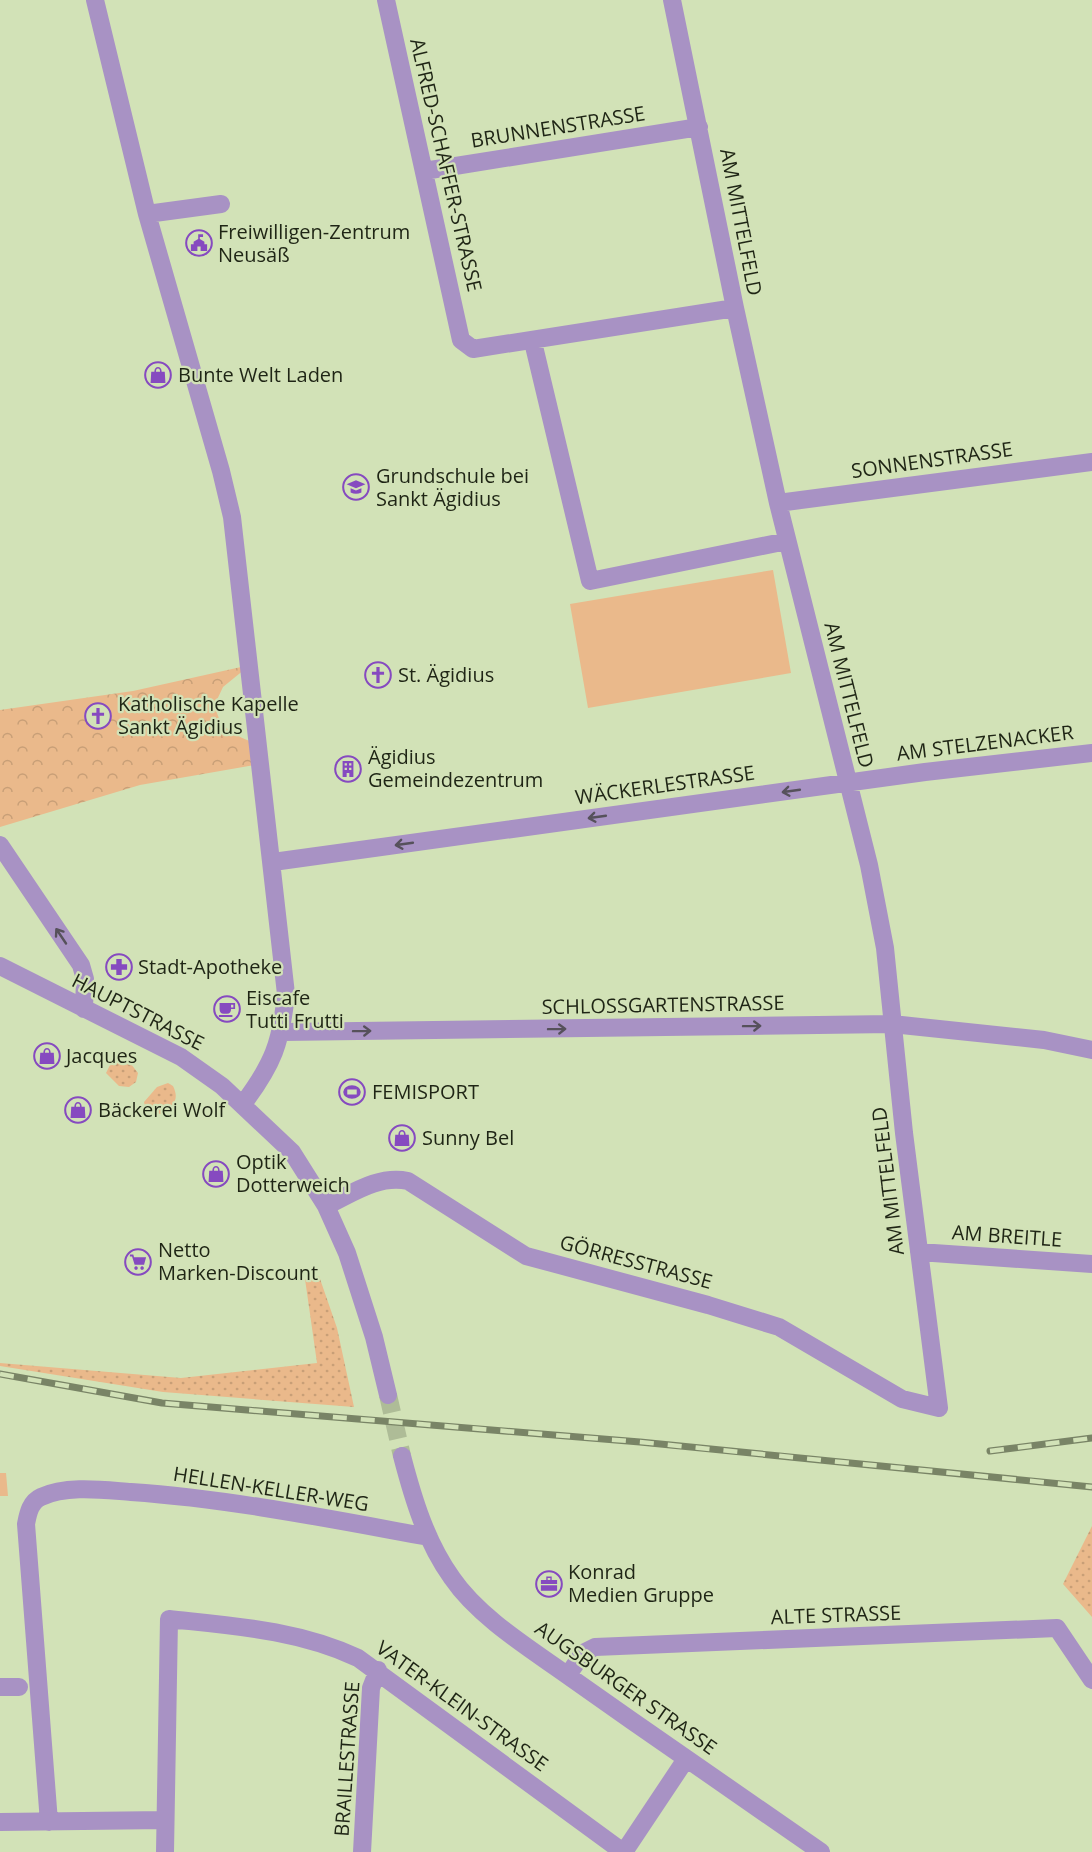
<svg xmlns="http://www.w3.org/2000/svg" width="1092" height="1852" font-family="'Open Sans',sans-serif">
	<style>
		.grass { fill: url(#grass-dots) }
		.forest { fill: url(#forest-crowns) }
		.pitch { fill: #eab98b }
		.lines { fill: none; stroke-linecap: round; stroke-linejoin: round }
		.minor-tunnel { stroke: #aebc97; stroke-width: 18; stroke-dasharray: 18 9; stroke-linecap: butt }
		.minor { stroke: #a892c4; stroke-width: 18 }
		.rail-casing { stroke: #798466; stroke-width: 7 }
		.rail { stroke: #d2e2b7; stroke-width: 4.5; stroke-dasharray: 14; stroke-linecap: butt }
		.oneway { stroke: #56515b }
		.labels { text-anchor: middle; stroke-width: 4.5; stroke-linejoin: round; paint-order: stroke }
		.street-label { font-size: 20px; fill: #1f2515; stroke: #d2e2b7 }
		.poi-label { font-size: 20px; fill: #1f2515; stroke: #d2e2b7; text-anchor: start }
	</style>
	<defs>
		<pattern id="grass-dots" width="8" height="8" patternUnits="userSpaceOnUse" patternTransform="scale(1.5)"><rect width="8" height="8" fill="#eab98b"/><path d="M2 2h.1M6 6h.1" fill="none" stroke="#c89f77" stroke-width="1.8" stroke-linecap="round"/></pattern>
		<pattern id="forest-crowns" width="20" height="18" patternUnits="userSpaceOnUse" patternTransform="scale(1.5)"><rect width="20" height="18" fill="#eab98b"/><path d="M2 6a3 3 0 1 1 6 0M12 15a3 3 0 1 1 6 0" fill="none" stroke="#c89f77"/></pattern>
	</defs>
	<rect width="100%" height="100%" fill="#d2e2b7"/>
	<path class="grass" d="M 121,1061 L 131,1064 L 138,1073 L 136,1082 L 129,1087 L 119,1086 L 106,1073 L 111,1063 Z
		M 168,1083 L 173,1086 C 180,1100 173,1107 161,1114 L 146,1111 L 144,1102 L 157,1087 Z
		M 319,1276 L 337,1328 L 354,1407 L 163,1392 L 0,1366 L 0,1363 L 181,1378 L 317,1363 L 305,1279 Z
		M 1092,1526 L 1092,1617 L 1063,1584 Z"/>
	<path class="forest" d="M 250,665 L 223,687 L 215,704 C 218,729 237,737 259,744 L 261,764 L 140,785 L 0,827 L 0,710 L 133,691 Z"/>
	<path class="pitch" d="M 773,570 L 791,673 L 588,708 L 570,604 Z
		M 0,1473 L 6,1473 L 8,1496 L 0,1496 Z"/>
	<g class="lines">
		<path class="minor-tunnel" d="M 388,1395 L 402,1456"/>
		<path class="minor" d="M 95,0 L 147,214 L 221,471 L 232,517 L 286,994 C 281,1043 273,1064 243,1104
			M 386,0 L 461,340 L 473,349 L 735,308
			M 424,171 L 699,127
			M 147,214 L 221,204
			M 533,342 L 590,581 L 787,541
			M 778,503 L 1092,462
			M 0,845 L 81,965 L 85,979 L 84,1009
			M 273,862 L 925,772 L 1092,753
			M 0,966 L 181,1057 L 222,1086 L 292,1152 L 326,1206 L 347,1253 L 374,1337 L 388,1395
			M 282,1032 L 892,1024 L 1044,1040 L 1092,1050
			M 326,1206 C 353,1193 378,1175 408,1181 L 526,1256 L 708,1305 L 779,1327 L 902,1399 L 939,1408 L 904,1133 L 885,948 L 869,865 L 778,503 L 735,308 L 672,0
			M 919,1252 L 1092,1264
			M 402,1456 C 413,1498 426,1542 452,1578 C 480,1619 534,1651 574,1680 C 656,1738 739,1795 821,1852
			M 568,1675 L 583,1653 L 595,1647 L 1057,1628 L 1092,1680
			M 0,1687 L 19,1687
			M 0,1822 L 165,1820
			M 49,1822 L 26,1524 C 28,1514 30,1502 41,1497 C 67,1485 103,1490 131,1492 C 231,1499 330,1519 429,1537
			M 165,1852 L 169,1619 C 234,1626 298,1630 358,1658 L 623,1852
			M 362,1852 L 371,1688 L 378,1670
			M 624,1852 L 686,1759"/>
		<g class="rail-casing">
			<path id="rail" d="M 0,1374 L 162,1403 L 640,1442 L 1092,1487
				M 990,1451 L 1092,1438"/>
		</g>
		<use href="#rail" class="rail"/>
	</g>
	<defs><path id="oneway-shaft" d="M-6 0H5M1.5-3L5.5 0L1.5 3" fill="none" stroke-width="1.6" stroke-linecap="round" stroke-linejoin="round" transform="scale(1.5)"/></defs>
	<g class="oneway">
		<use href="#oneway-shaft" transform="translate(791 791) rotate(172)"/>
		<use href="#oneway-shaft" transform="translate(597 817) rotate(172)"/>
		<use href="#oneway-shaft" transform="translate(404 844) rotate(172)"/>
		<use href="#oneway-shaft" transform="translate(61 936) rotate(-124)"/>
		<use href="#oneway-shaft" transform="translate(752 1026) rotate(-1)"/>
		<use href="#oneway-shaft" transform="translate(557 1029) rotate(-1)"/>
		<use href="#oneway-shaft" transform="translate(362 1031) rotate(-1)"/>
	</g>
	<defs>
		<g id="civic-ring" transform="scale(1.35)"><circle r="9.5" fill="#d2e2b7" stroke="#864ac0" stroke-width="1.5"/><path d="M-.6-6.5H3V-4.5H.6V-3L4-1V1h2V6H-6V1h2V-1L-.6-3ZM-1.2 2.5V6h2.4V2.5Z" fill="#864ac0"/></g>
		<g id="shop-ring" transform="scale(1.35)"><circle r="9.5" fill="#d2e2b7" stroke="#864ac0" stroke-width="1.5"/><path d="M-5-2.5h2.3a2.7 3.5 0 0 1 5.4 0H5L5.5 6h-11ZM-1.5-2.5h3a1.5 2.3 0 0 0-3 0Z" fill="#864ac0"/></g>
		<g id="school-ring" transform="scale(1.35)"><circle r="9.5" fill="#d2e2b7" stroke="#864ac0" stroke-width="1.5"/><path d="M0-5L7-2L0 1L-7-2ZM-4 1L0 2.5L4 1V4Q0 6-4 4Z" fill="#864ac0"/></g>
		<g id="church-ring" transform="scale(1.35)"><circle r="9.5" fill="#d2e2b7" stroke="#864ac0" stroke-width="1.5"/><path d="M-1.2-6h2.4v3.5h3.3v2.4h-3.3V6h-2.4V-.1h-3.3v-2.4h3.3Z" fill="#864ac0"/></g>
		<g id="building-ring" transform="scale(1.35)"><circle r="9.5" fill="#d2e2b7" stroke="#864ac0" stroke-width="1.5"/><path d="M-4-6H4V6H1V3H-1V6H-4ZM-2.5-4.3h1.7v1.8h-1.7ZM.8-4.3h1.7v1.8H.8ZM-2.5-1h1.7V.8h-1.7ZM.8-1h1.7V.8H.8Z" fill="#864ac0"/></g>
		<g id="pharmacy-ring" transform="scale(1.35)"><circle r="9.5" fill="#d2e2b7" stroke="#864ac0" stroke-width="1.5"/><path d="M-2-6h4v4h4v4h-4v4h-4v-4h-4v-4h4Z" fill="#864ac0"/></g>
		<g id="cafe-ring" transform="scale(1.35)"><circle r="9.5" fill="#d2e2b7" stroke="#864ac0" stroke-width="1.5"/><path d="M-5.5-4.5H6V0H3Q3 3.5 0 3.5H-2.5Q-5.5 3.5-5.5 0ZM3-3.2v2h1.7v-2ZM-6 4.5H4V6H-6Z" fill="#864ac0"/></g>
		<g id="stadium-ring" transform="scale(1.35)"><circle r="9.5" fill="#d2e2b7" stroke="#864ac0" stroke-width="1.5"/><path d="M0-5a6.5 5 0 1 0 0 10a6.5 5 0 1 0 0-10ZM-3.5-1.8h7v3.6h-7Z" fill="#864ac0"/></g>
		<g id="supermarket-ring" transform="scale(1.35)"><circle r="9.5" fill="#d2e2b7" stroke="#864ac0" stroke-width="1.5"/><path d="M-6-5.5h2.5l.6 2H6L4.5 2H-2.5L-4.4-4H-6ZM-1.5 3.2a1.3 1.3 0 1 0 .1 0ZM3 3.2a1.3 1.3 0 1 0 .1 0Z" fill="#864ac0"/></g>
		<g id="office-ring" transform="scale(1.35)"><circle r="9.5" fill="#d2e2b7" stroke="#864ac0" stroke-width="1.5"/><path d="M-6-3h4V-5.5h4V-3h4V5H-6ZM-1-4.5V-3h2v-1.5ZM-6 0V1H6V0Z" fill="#864ac0"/></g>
	</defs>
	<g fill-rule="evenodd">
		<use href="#civic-ring" x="199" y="243"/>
		<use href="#shop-ring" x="158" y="375"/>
		<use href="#school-ring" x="356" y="487"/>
		<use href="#church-ring" x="378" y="675"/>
		<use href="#church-ring" x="98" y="716"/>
		<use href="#building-ring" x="348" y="769"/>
		<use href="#pharmacy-ring" x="119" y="967"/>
		<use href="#cafe-ring" x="227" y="1009"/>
		<use href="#shop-ring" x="47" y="1056"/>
		<use href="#stadium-ring" x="352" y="1092"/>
		<use href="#shop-ring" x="78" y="1110"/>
		<use href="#shop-ring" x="402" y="1138"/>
		<use href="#shop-ring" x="216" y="1174"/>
		<use href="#supermarket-ring" x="138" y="1262"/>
		<use href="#office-ring" x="549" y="1584"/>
	</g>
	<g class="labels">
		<g class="street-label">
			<text transform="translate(558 127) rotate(-9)" y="7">BRUNNENSTRASSE</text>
			<text transform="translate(446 165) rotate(77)" y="7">ALFRED-SCHAFFER-STRASSE</text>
			<text transform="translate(741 222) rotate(79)" y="7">AM MITTELFELD</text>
			<text transform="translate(932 460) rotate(-8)" y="7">SONNENSTRASSE</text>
			<text transform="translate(849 695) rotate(76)" y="7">AM MITTELFELD</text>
			<text transform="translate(985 743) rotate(-7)" y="7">AM STELZENACKER</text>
			<text transform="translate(665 785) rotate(-8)" y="7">WÄCKERLESTRASSE</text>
			<text transform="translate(663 1005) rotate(-1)" y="7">SCHLOSSGARTENSTRASSE</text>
			<text transform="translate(138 1012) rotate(27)" y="7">HAUPTSTRASSE</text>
			<text transform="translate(888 1181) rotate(-97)" y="7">AM MITTELFELD</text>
			<text transform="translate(1007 1236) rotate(4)" y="7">AM BREITLE</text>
			<text transform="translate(636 1262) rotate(15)" y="7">GÖRRESSTRASSE</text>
			<text transform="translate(271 1489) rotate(9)" y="7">HELLEN-KELLER-WEG</text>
			<text transform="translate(836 1615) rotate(-2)" y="7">ALTE STRASSE</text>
			<text transform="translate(626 1688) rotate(35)" y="7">AUGSBURGER STRASSE</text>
			<text transform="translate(462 1706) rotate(36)" y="7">VATER-KLEIN-STRASSE</text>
			<text transform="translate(347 1759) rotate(-86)" y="7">BRAILLESTRASSE</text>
		</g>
		<g class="poi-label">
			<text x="218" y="239">Freiwilligen-Zentrum<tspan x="218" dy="23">Neusäß</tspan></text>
			<text x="178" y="382">Bunte Welt Laden</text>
			<text x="376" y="483">Grundschule bei<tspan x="376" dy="23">Sankt Ägidius</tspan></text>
			<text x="398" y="682">St. Ägidius</text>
			<text x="118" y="711">Katholische Kapelle<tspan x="118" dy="23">Sankt Ägidius</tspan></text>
			<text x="368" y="764">Ägidius<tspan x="368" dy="23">Gemeindezentrum</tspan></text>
			<text x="138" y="974">Stadt-Apotheke</text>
			<text x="246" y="1005">Eiscafe<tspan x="246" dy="23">Tutti Frutti</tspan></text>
			<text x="66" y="1063">Jacques</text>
			<text x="372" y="1099">FEMISPORT</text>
			<text x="98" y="1117">Bäckerei Wolf</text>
			<text x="422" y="1145">Sunny Bel</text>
			<text x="236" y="1169">Optik<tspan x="236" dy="23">Dotterweich</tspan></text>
			<text x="158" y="1257">Netto<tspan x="158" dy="23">Marken-Discount</tspan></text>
			<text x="568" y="1579">Konrad<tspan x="568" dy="23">Medien Gruppe</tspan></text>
		</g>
	</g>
</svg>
